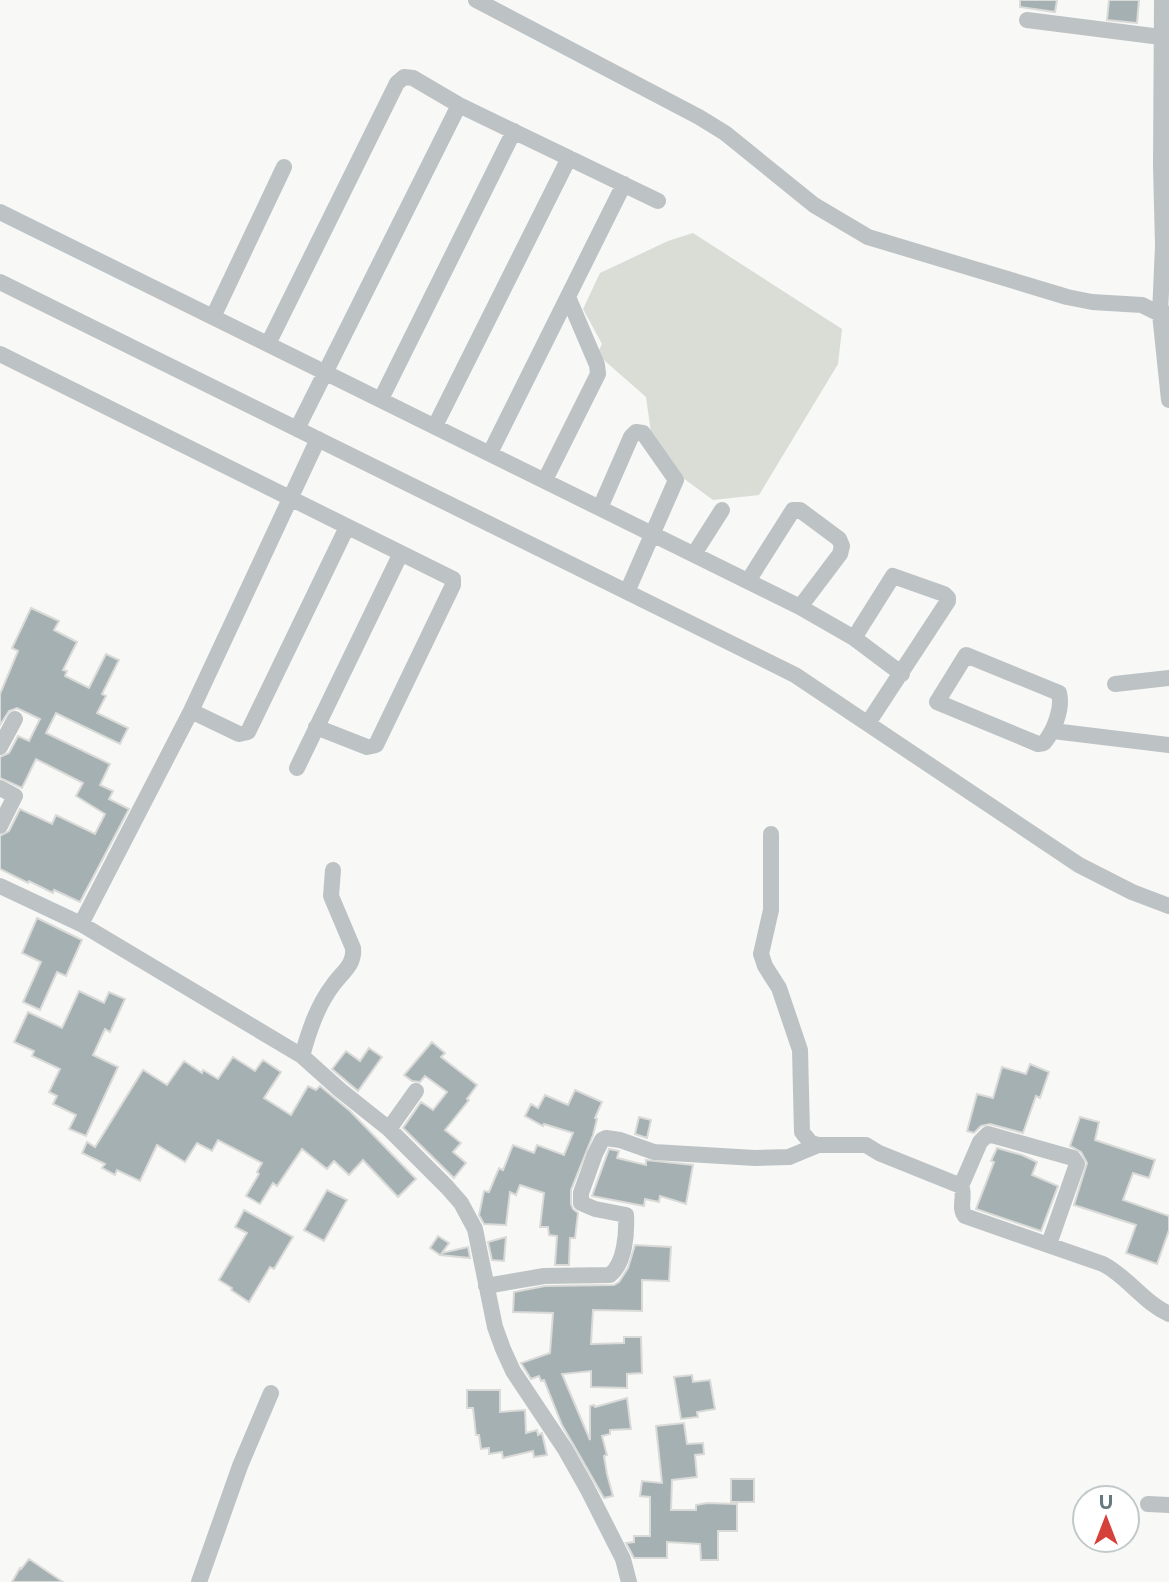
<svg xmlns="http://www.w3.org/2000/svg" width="1169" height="1582" font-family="Montserrat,sans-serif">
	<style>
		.green { fill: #d9ddd6 }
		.building { fill: #a5b0b2; stroke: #dadad8; stroke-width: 2 }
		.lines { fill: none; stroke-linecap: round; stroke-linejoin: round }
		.minor { stroke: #bdc3c5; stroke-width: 16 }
	</style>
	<rect width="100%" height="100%" fill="#f8f8f6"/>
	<path class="green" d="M 693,233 L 842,329 L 838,364 L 759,495 L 713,500 L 683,478 L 651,433 L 646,397 L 597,354 L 602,344 L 583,309 L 600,273 L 668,241 Z"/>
	<path class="building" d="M 1020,0 L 1057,0 L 1055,12 L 1020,7 Z
		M 1109,0 L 1139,0 L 1137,23 L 1107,20 Z
		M 31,608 L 59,621 L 54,630 L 77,642 L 63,670 L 67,671 L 65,676 L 89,688 L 106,654 L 119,660 L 102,694 L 106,696 L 97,713 L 128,728 L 120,744 L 56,713 L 46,733 L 110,764 L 100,785 L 113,791 L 109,799 L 129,809 L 80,902 L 54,890 L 53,893 L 29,881 L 28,883 L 0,869 L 0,836 L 9,831 L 20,809 L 52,824 L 56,815 L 95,834 L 105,814 L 76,796 L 83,783 L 36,759 L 22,788 L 0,778 L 0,757 L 9,753 L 18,736 L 29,741 L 40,719 L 17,708 L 9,711 L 0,725 L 0,694 L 18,651 L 12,648 Z
		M 37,918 L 82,940 L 66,976 L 57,972 L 40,1010 L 23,1002 L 41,962 L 22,953 Z
		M 79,991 L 104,1003 L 109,992 L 125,999 L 110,1032 L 105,1029 L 93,1055 L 118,1067 L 86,1136 L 69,1129 L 76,1115 L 53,1104 L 57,1096 L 49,1092 L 60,1069 L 32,1056 L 34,1051 L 14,1042 L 28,1012 L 62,1028 Z
		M 432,1042 L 445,1053 L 441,1057 L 477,1085 L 467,1099 L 469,1100 L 445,1130 L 461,1143 L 453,1152 L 466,1163 L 454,1178 L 403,1128 L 421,1102 L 433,1110 L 447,1092 L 425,1076 L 420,1082 L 412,1081 L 404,1075 Z
		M 369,1048 L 382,1057 L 358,1091 L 332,1069 L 346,1051 L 360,1061 Z
		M 233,1057 L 255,1071 L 263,1060 L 281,1072 L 264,1098 L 291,1115 L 308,1086 L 316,1090 L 320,1086 L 350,1111 L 416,1179 L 398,1197 L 363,1160 L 349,1175 L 334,1161 L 327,1169 L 302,1149 L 277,1186 L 273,1183 L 260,1204 L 246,1196 L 259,1174 L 257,1172 L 262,1163 L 218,1140 L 212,1151 L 197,1143 L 185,1162 L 157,1145 L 140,1181 L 117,1170 L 115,1175 L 102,1168 L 105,1164 L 82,1153 L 87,1142 L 95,1147 L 143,1070 L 167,1085 L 184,1061 L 202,1073 L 203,1070 L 218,1079 Z
		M 1030,1064 L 1049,1072 L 1040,1098 L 1036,1096 L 1023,1133 L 990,1124 L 981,1126 L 974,1133 L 967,1131 L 977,1094 L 993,1098 L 1002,1067 L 1026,1074 Z
		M 575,1090 L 602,1102 L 595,1118 L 597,1119 L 593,1135 L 571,1190 L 571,1204 L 573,1209 L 578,1213 L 575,1238 L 570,1238 L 569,1265 L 555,1265 L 557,1236 L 549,1235 L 548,1227 L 540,1227 L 544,1193 L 520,1185 L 516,1195 L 510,1192 L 506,1225 L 484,1224 L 479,1215 L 484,1191 L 489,1192 L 499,1168 L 503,1170 L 513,1145 L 534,1153 L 537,1145 L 564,1155 L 573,1133 L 544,1124 L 543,1126 L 525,1116 L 531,1104 L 538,1108 L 545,1095 L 568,1105 Z
		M 639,1117 L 651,1120 L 647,1138 L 635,1134 Z
		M 1080,1117 L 1099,1122 L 1095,1140 L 1155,1160 L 1149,1178 L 1133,1173 L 1123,1200 L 1169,1216 L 1169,1230 L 1157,1264 L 1126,1253 L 1136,1225 L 1074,1205 L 1087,1163 L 1081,1152 L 1070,1146 Z
		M 997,1148 L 1022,1155 L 1037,1162 L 1032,1175 L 1058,1186 L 1041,1231 L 976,1209 L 994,1162 L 991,1161 Z
		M 609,1149 L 619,1151 L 617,1158 L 646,1165 L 646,1160 L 693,1165 L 686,1204 L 660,1196 L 659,1202 L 645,1199 L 644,1206 L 592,1196 Z
		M 327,1190 L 347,1200 L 324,1241 L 304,1230 Z
		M 244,1210 L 293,1237 L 274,1269 L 270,1267 L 249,1302 L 231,1290 L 232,1288 L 219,1280 L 247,1233 L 235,1227 Z
		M 438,1236 L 449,1243 L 442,1253 L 468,1247 L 470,1258 L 440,1255 L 430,1248 Z
		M 506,1237 L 504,1261 L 492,1260 L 488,1242 Z
		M 635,1245 L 671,1247 L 669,1281 L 642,1280 L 642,1311 L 593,1310 L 591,1344 L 624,1343 L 624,1337 L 641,1337 L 642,1373 L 627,1374 L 627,1388 L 591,1387 L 591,1371 L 562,1374 L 590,1440 L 590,1406 L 594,1405 L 595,1407 L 627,1398 L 631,1429 L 610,1430 L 610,1434 L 602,1436 L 607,1455 L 604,1456 L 607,1474 L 613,1496 L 604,1498 L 562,1425 L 544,1380 L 541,1381 L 539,1376 L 531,1379 L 521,1363 L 550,1353 L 553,1313 L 513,1312 L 514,1292 L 545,1286 L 614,1285 L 619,1282 L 628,1268 Z
		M 692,1375 L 693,1382 L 710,1380 L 715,1409 L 697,1412 L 698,1417 L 681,1419 L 674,1377 Z
		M 467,1390 L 500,1390 L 500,1412 L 525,1410 L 526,1433 L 537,1430 L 538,1435 L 542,1433 L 547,1455 L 534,1457 L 533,1451 L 503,1458 L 502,1452 L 489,1454 L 489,1448 L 481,1449 L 479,1435 L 476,1435 L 473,1408 L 467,1408 Z
		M 684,1423 L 687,1444 L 703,1443 L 704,1454 L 695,1455 L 697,1477 L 672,1480 L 671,1510 L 696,1510 L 696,1505 L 707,1503 L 737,1504 L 737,1531 L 718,1531 L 718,1560 L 701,1560 L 700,1544 L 667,1542 L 667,1558 L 634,1558 L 626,1543 L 634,1542 L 634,1536 L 650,1536 L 650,1497 L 640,1496 L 642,1481 L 662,1483 L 656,1426 Z
		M 731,1479 L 754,1479 L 754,1502 L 731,1502 Z
		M 29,1559 L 63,1582 L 12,1582 L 20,1568 L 21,1569 Z"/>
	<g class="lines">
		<path class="minor" d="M 476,0 L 699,117 L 725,133 L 814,205 L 868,237 L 1067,297 L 1092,302 L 1142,305 L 1160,314 L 1169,314
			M 1162,0 L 1161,166 L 1163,246 L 1160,314 L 1169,400
			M 1027,20 L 1161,37
			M 0,212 L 800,607 L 854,638 L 902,674
			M 0,282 L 795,675 L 1079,865 L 1132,892 L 1169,906
			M 213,317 L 284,167
			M 268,344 L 397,83 L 404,77 L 413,78 L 459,105 L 658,201
			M 0,354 L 453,579 L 453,585 L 376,745 L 367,747 L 316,727
			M 381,399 L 514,131
			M 435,426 L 569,158
			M 297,429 L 459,105
			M 490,453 L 624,184
			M 545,480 L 598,374 L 597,365 L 568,297
			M 600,508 L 631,437 L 636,432 L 643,433 L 676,480 L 627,592
			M 694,554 L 722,510
			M 748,581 L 793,510 L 800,510 L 839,539 L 842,546 L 840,554 L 800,607
			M 854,638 L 893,576 L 944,594 L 948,598 L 948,601 L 868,723
			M 966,655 L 1059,693 C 1063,708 1054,731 1044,743 L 1038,744 L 937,702 Z
			M 1115,684 L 1169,678
			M 191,711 L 239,734 L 248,732 L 347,527
			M 1053,731 L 1169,745
			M 0,747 L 15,719
			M 297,768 L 401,553
			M 0,788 L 15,796 L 0,826
			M 771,834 L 771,910 L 761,954 L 765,966 L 779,988 L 800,1050 L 802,1132 L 811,1143 L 818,1145 L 866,1145 L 879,1153 L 961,1186 C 966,1196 958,1207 965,1216 L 1103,1264 C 1128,1277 1143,1302 1169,1314
			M 0,886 L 81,924 L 302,1056 L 340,1090 L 389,1129 L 447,1187 L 461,1203 L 475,1229 L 495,1327 L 503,1349 L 513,1371 L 565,1449 L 587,1488 L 623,1559 L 629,1582
			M 81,924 L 191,711 L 318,439
			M 302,1056 C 309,1031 317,1006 333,985 C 342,972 355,965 353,948 L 331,896 L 333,870
			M 389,1129 L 416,1091
			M 961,1186 L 980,1142 L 988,1134 L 1073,1158 L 1077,1164 L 1049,1244
			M 486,1286 L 544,1276 L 610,1275 C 625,1263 627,1233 626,1215 L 595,1209 L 581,1203 L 581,1193 L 595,1154 L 602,1140 L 606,1138 L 620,1140 L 654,1152 L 755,1158 L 789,1157 L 818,1145
			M 1148,1504 L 1169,1505
			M 199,1582 L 240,1466 L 271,1393"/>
	</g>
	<g transform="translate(1106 1519)"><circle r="33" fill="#ffffff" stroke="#c2c9cb" stroke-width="2"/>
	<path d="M0-5L12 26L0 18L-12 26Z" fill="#d5413a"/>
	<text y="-10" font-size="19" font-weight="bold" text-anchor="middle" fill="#66797e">U</text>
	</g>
</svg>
